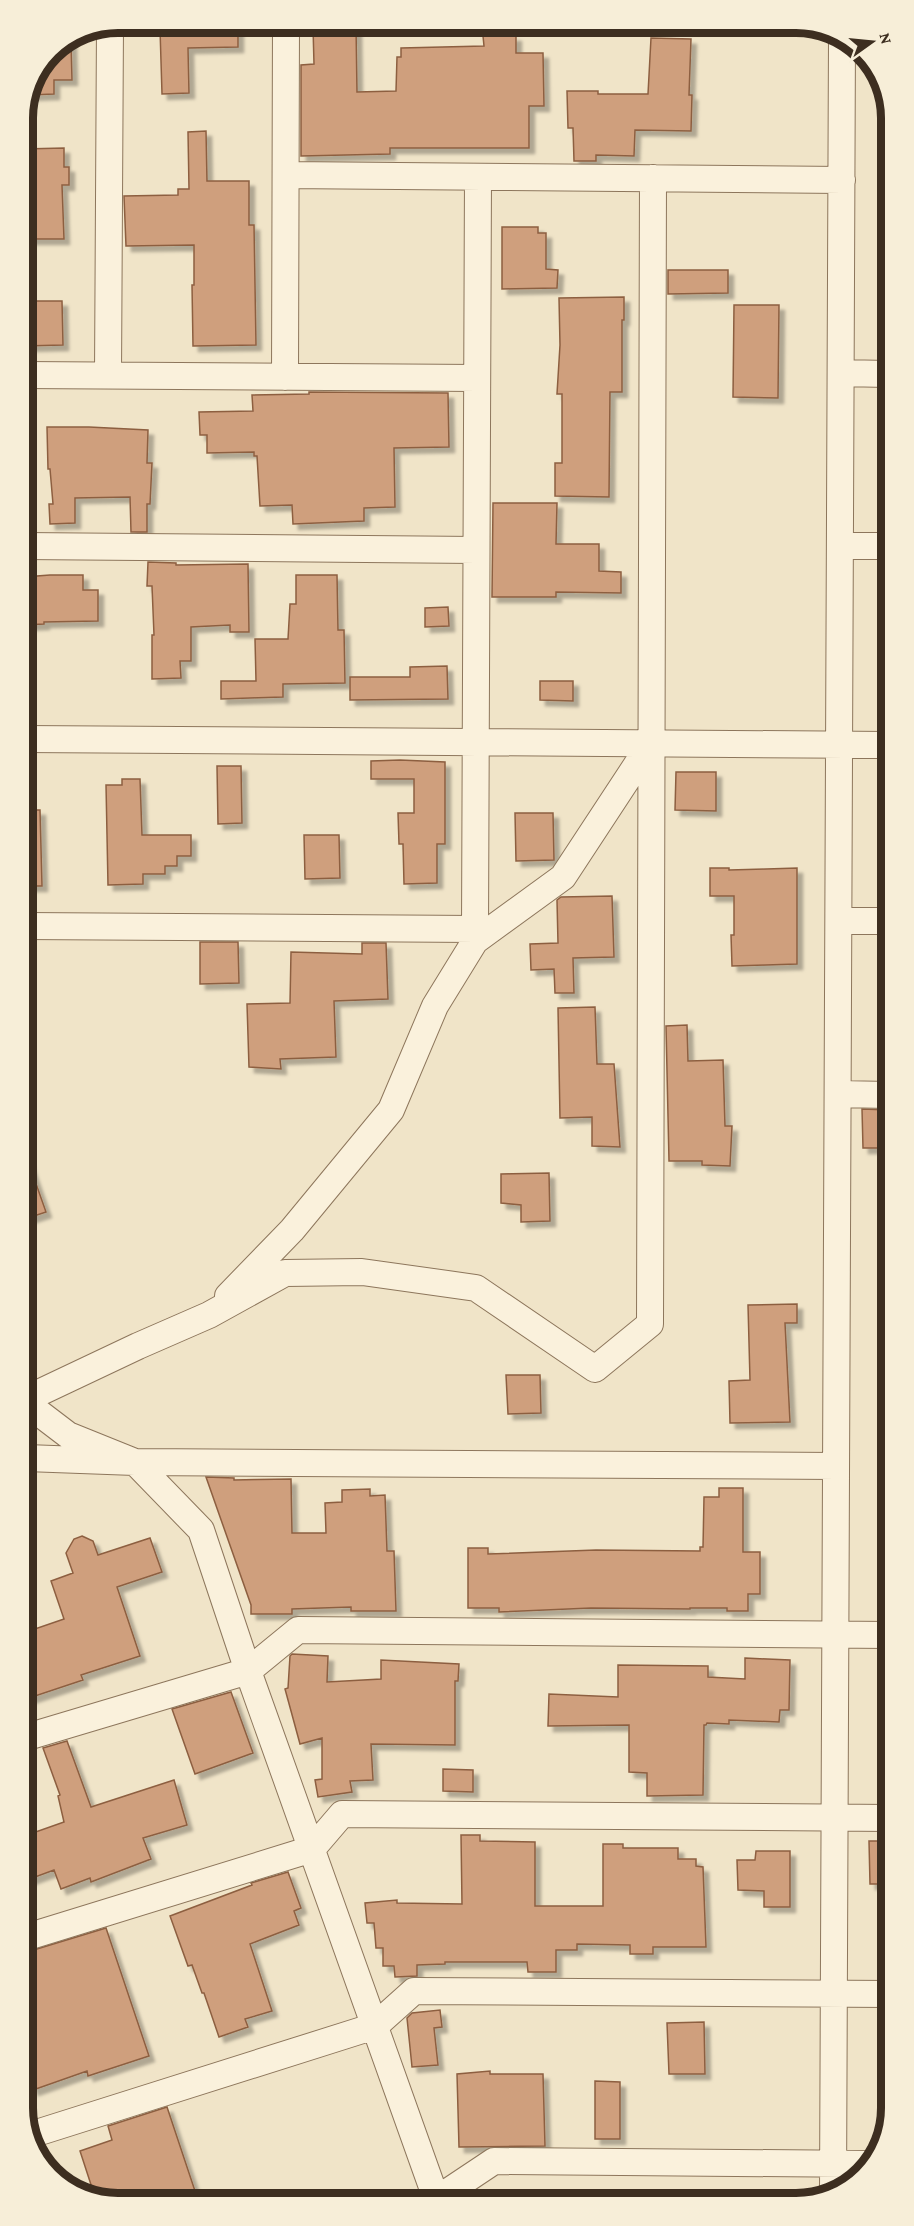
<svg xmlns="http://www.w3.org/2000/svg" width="914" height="2226" font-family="'Crimson Pro',serif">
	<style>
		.building { fill: #cf9f7d; stroke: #8d5f41; stroke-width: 1.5; filter: url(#shadow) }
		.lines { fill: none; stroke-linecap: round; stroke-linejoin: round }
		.minor-casing { stroke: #8d765c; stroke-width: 28 }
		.minor { stroke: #faf1dc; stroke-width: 26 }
		.rim { fill: none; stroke: #3d2e20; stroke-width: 8 }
	</style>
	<defs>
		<filter id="shadow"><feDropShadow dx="5.5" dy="5.5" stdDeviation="1.5" flood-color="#0004"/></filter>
	</defs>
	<rect width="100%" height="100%" fill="#f0e4c8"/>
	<path class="building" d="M 356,26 L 357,92 L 396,91 L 397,57 L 401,57 L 401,48 L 484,46 L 483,36 L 516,36 L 516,53 L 543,53 L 544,106 L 529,106 L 529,148 L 390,148 L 390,154 L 301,156 L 301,65 L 314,64 L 313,27 Z
		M 238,27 L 238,47 L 188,48 L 189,93 L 162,94 L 160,29 Z
		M 651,38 L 691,39 L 689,95 L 692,95 L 691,131 L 635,130 L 634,156 L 596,155 L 596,161 L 574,161 L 573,128 L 568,128 L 567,91 L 598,91 L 598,94 L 648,94 Z
		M 71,42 L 72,80 L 54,80 L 54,94 L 30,95 L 51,50 Z
		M 206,131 L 207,181 L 249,181 L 249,225 L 254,225 L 256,345 L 193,346 L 192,285 L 194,285 L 194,245 L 126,246 L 124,196 L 178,195 L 178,189 L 189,189 L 188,132 Z
		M 64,148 L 64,167 L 69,167 L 69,185 L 62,185 L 64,239 L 28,239 L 28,182 L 23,182 L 23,149 Z
		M 502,227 L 538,227 L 538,233 L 546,233 L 546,269 L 558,270 L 557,288 L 502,289 Z
		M 668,270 L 728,270 L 728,293 L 668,294 Z
		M 624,297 L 624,320 L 622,320 L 622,392 L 610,392 L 609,497 L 555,496 L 555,463 L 562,463 L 562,394 L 557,394 L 560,345 L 559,298 Z
		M 23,301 L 62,301 L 63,345 L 23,346 Z
		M 734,305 L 779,305 L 778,398 L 733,397 Z
		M 309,392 L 448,393 L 449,447 L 394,448 L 395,507 L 364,508 L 364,521 L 293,524 L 292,505 L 260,506 L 257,456 L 254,456 L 254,452 L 207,453 L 207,435 L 200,435 L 199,412 L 253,411 L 252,395 L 309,394 Z
		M 47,427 L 89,427 L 148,430 L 147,463 L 152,463 L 150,504 L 147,504 L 147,532 L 131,532 L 130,497 L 75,498 L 75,523 L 50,524 L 49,504 L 53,504 L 50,469 L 48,469 Z
		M 493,503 L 557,503 L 556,544 L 599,544 L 599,571 L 621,572 L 621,593 L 556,592 L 556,597 L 492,597 Z
		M 148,562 L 176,563 L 176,565 L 248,564 L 249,632 L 230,632 L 230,625 L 191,627 L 191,661 L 180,661 L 181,678 L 152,679 L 152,635 L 154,635 L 152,586 L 147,586 Z
		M 50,575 L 83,575 L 83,590 L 98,590 L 98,621 L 44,622 L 44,624 L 24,625 L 24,577 Z
		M 296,575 L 337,575 L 338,630 L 344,630 L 345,683 L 283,684 L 283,697 L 221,699 L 221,681 L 256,681 L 255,639 L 288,639 L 290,604 L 296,604 Z
		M 448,607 L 449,626 L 425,627 L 425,608 Z
		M 447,666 L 448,699 L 350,700 L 350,677 L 410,677 L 410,667 Z
		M 540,681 L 573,681 L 573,701 L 540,700 Z
		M 400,760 L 445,762 L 445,844 L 437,844 L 437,883 L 404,884 L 403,844 L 399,844 L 398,813 L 414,813 L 414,779 L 371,779 L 371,761 Z
		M 217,766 L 241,766 L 242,823 L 218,824 Z
		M 676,772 L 716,772 L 716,811 L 675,810 Z
		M 122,779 L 140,779 L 142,835 L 191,835 L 191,856 L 177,856 L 177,866 L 165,866 L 165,874 L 143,874 L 143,884 L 108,885 L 106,785 L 122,785 Z
		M 24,810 L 40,810 L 42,886 L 25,886 Z
		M 515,813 L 553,813 L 554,860 L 516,861 Z
		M 304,835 L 339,835 L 340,878 L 305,879 Z
		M 710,868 L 729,868 L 729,870 L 797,868 L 797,964 L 732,966 L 731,935 L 734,935 L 734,896 L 710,896 Z
		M 612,896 L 614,957 L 573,958 L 574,993 L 555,993 L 554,969 L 531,970 L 530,944 L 558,943 L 557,900 L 561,897 Z
		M 200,942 L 238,942 L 239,983 L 200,984 Z
		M 362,943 L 386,943 L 388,999 L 334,1001 L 336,1057 L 280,1059 L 281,1069 L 249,1067 L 247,1004 L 290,1003 L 291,952 L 362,954 Z
		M 595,1007 L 597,1064 L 614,1064 L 620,1147 L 592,1146 L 592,1117 L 560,1118 L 558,1008 Z
		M 687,1025 L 688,1061 L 723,1060 L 725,1126 L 732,1126 L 730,1166 L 702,1165 L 702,1161 L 669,1161 L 666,1026 Z
		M 862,1109 L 889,1110 L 889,1148 L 863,1148 Z
		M 25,1161 L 28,1161 L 46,1212 L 25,1219 Z
		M 549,1173 L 550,1221 L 521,1222 L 521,1205 L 501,1203 L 501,1174 Z
		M 797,1304 L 797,1323 L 785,1323 L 790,1422 L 730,1423 L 729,1381 L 750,1380 L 748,1305 Z
		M 506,1375 L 540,1375 L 541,1413 L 508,1414 Z
		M 206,1477 L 234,1478 L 234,1480 L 291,1479 L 292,1533 L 326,1533 L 325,1503 L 342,1502 L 342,1490 L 370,1489 L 370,1496 L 385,1495 L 387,1551 L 394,1551 L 396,1611 L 351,1611 L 351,1607 L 292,1609 L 292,1614 L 251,1614 L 251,1605 Z
		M 719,1488 L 743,1488 L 743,1552 L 760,1552 L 760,1594 L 748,1594 L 748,1611 L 727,1611 L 727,1608 L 690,1608 L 690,1609 L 591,1608 L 499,1612 L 499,1608 L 468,1608 L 468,1548 L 488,1548 L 488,1554 L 596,1550 L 700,1551 L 700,1547 L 703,1547 L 704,1497 L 719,1497 Z
		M 82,1536 L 93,1541 L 98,1555 L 150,1538 L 162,1572 L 117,1587 L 140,1656 L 81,1675 L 83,1680 L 26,1699 L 26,1632 L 64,1619 L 51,1581 L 73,1573 L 66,1553 L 74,1539 Z
		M 292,1654 L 328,1656 L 327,1682 L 381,1679 L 381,1660 L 459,1664 L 458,1681 L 455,1681 L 455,1745 L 371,1744 L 373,1780 L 350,1781 L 352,1792 L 318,1797 L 315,1780 L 322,1779 L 322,1738 L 300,1744 L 285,1689 L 288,1688 L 290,1656 Z
		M 745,1658 L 790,1660 L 789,1710 L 780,1710 L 779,1722 L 729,1720 L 729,1724 L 707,1723 L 706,1725 L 704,1725 L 703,1795 L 647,1796 L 647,1773 L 629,1772 L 629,1725 L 548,1726 L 549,1694 L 618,1697 L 618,1665 L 708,1666 L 708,1677 L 745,1679 Z
		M 231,1692 L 253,1753 L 195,1774 L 172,1709 Z
		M 67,1741 L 91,1807 L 174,1780 L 187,1825 L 143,1838 L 151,1859 L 91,1882 L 90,1878 L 61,1889 L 54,1870 L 27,1880 L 27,1835 L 64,1822 L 58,1796 L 60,1795 L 43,1748 Z
		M 443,1769 L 473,1770 L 473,1792 L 443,1791 Z
		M 461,1835 L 480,1835 L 480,1841 L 535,1842 L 535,1906 L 603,1906 L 603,1844 L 623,1844 L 623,1848 L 678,1848 L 678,1859 L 696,1859 L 696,1866 L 703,1867 L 706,1947 L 653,1947 L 653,1954 L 630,1954 L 630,1945 L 577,1944 L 577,1950 L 556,1950 L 556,1972 L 528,1972 L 527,1962 L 445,1962 L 445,1964 L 417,1965 L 417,1976 L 395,1977 L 394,1966 L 383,1966 L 383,1948 L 376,1948 L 374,1923 L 367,1923 L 365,1903 L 397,1900 L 397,1903 L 462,1904 Z
		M 869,1841 L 891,1841 L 891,1884 L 870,1884 Z
		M 756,1851 L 790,1851 L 790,1907 L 764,1907 L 764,1891 L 738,1890 L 737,1860 L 755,1860 Z
		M 288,1872 L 301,1908 L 294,1911 L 299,1925 L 250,1944 L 272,2011 L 245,2019 L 248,2027 L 219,2037 L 204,1993 L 202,1993 L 192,1965 L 188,1966 L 170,1916 L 252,1885 L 251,1883 Z
		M 106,1928 L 149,2056 L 88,2076 L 87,2071 L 33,2090 L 27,2074 L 27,1952 Z
		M 440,2010 L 442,2027 L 434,2028 L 438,2065 L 412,2067 L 407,2018 L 412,2013 Z
		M 704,2022 L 705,2074 L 669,2074 L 667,2023 Z
		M 490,2071 L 490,2074 L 543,2074 L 545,2146 L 459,2147 L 457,2074 Z
		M 595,2081 L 620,2082 L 620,2139 L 595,2139 Z
		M 167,2107 L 199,2203 L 130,2203 L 127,2192 L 102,2200 L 95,2197 L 80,2151 L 112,2140 L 108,2126 Z"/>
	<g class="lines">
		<g class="minor-casing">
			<path id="minor" d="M 286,175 L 842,180
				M 841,373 L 887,374
				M 23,375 L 477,378
				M 108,375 L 110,26
				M 285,377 L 286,23
				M 24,546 L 476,550
				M 840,546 L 888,546
				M 24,739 L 888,745
				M 839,921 L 889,921
				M 25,926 L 475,929 L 478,177
				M 838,1094 L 889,1095
				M 228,1296 L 292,1230 L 391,1110 L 435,1006 L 475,941 L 563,877 L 651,743
				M 26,1399 L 138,1346 L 209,1315 L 285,1273 L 362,1272 L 476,1288 L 595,1369 L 650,1324 L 653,178
				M 26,1403 L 68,1435 L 135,1462 L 201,1530 L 248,1671 L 437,2201
				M 26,1458 L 135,1462 L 836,1466
				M 27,1737 L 248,1671 L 298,1630 L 890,1635
				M 27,1937 L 312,1849 L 342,1814 L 891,1818
				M 27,2136 L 375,2026 L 414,1991 L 891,1994
				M 833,2194 L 842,38
				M 429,2201 L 437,2199 L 494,2161 L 873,2164"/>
		</g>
		<use href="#minor" class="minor"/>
	</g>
	<path d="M0 0H914V2226H0ZM118 33H796A85 85 0 0 1 881 118V2108A85 85 0 0 1 796 2193H118A85 85 0 0 1 33 2108V118A85 85 0 0 1 118 33Z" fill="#f7eed8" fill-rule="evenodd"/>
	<path class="rim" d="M118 33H796A85 85 0 0 1 881 118V2108A85 85 0 0 1 796 2193H118A85 85 0 0 1 33 2108V118A85 85 0 0 1 118 33Z"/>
	<g transform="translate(872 42) rotate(75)" stroke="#f7eed8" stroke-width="4.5" paint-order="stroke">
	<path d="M0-4.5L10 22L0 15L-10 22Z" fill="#3d2e20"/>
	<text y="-9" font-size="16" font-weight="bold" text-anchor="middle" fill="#3d2e20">N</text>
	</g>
</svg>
